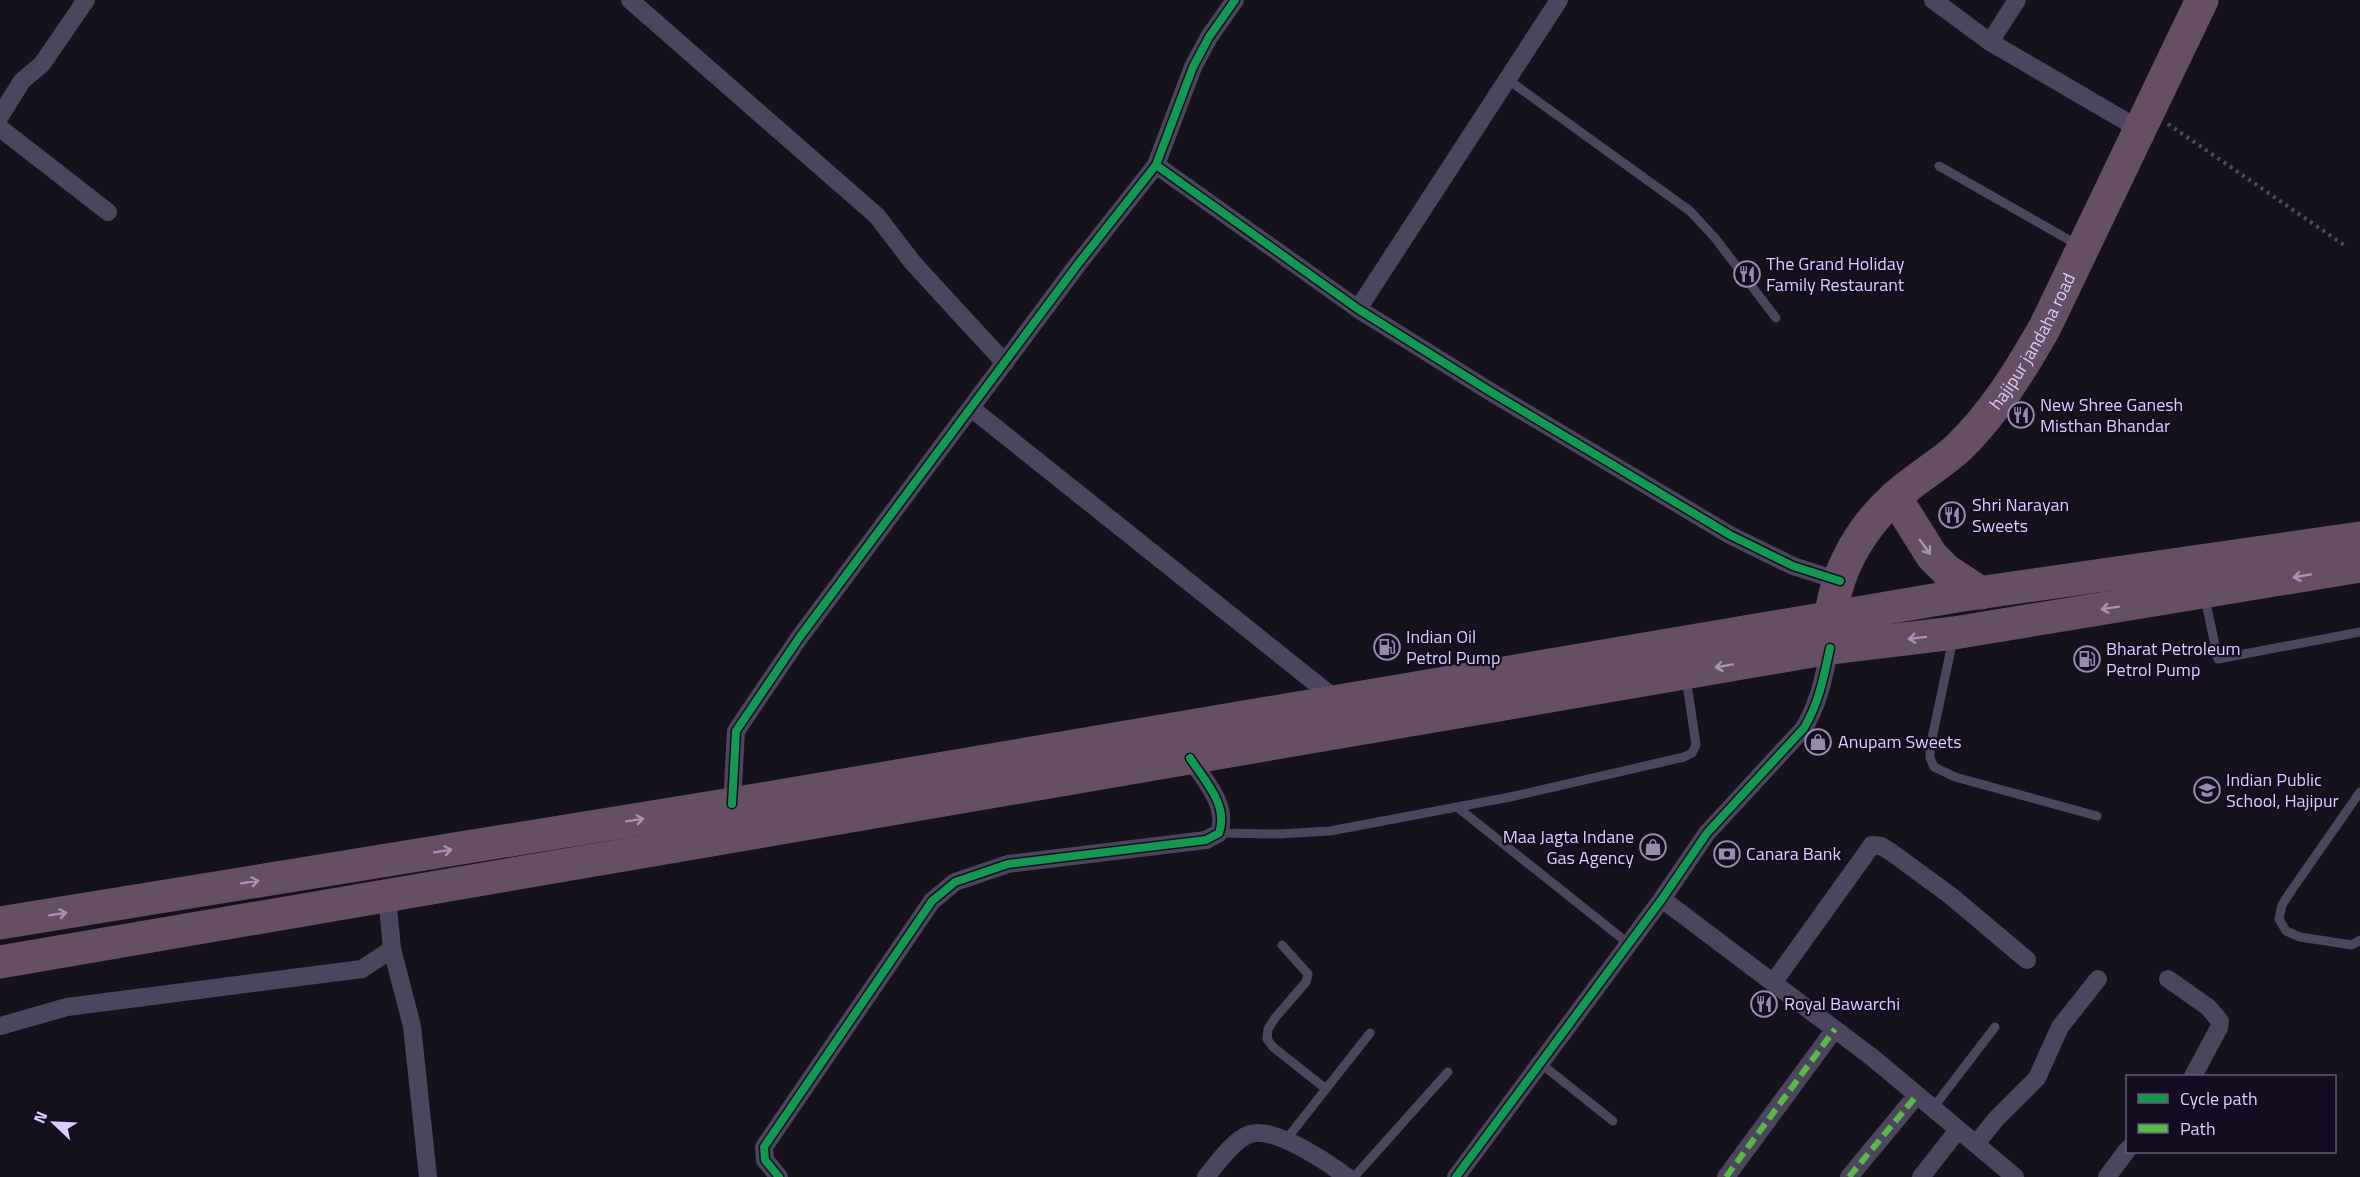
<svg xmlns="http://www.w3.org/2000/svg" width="2360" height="1177" font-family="'Titillium Web',sans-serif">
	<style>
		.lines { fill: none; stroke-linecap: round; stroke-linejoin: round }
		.path { stroke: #464f5f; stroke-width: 4; stroke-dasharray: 3 4.5; stroke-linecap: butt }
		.lane { stroke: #4b465e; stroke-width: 9 }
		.street { stroke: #4b465e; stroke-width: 18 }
		.highway { stroke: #664e64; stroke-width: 33 }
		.quiet { stroke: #58b947; stroke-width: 6; stroke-dasharray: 12 6; stroke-linecap: butt }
		.cycleway-casing { stroke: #140d22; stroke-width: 11 }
		.cycleway { stroke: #139951; stroke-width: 8 }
		.oneway { stroke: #a694b9 }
		.labels { text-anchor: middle; stroke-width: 4.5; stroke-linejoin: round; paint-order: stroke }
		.poi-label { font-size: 18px; fill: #dbcdff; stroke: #140d22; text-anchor: start }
		.street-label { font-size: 18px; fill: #dbcdff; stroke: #140d22 }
	</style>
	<rect width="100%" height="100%" fill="#15121d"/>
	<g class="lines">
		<path class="path" d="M 2168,124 L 2344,245"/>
		<path class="lane" d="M 1507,79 L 1690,211 L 1715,238 L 1776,318
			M 1939,166 L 2078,245
			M 2205,598 L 2218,659 L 2360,632
			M 1953,639 L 1930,748 L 1930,758 L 1934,767 L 1955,777 L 2097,816
			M 2360,792 L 2291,891 L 2282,905 L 2279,919 L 2286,931 L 2300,937 L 2352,945 L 2360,940
			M 1457,807 L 1629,944
			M 1219,833 L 1279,834 L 1330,831 L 1510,797 L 1684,757 L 1692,753 L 1696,745 L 1686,677
			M 1282,945 L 1308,974 L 1306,982 L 1275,1018 L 1268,1029 L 1267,1039 L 1273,1047 L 1326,1089
			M 1540,1063 L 1613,1121
			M 1933,1108 L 1995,1027
			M 1285,1141 L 1370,1033
			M 1354,1177 L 1448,1072"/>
		<path class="street" d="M 630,0 L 877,216 L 913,263 L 1005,363
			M 1933,0 L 1990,42 L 2139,129
			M 1990,42 L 2017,0
			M 0,116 L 22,81 L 42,64 L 86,0
			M 0,128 L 108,212
			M 1156,165 L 1358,309 L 1491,392 L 1730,535 L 1793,566 L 1840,581
			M 1358,309 L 1559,0
			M 971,408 L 1338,701
			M 732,804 L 736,731 L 799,638 L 1078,264 L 1156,165 L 1193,67 L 1209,37 L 1235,0
			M 1662,899 L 1873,1058 L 2015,1177
			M 392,949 L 412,1026 L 428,1177
			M 2168,979 L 2208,1007 L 2220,1021 L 2219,1028 L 2193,1076
			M 1773,983 L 1872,845 L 1881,846 L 1891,852 L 1951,896 L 2027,960
			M 0,1026 L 67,1007 L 362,969 L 392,949 L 387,896
			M 1976,1144 L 1996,1119 L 2037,1078 L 2060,1027 L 2098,979
			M 779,1177 L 765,1160 L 764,1147 L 932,901 L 955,882 L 1008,864 L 1206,840 L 1219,833 C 1229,805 1204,780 1190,758
			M 1206,1177 C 1217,1164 1233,1140 1250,1134 C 1274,1126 1327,1162 1347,1177
			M 1456,1177 L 1662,899 L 1707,833 L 1804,728 C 1819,703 1824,676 1830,648
			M 1726,1177 L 1835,1029
			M 1849,1177 L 1917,1095
			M 1921,1177 L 1958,1130
			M 2107,1177 L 2128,1149"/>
		<g class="highway">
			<path d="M 1895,497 L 1932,556 L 1946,570 L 1981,593"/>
			<path id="s1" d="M 1830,637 C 1829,583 1856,532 1895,497 C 1915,479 1938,466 1957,449 C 1993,415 2020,371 2045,327 L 2202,0"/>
			<path d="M 0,923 L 732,804 L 1957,596 L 2360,538"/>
			<path d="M 0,962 L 1830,648 L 1954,633 L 2360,566"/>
		</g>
		<path class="quiet" d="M 1726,1177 L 1835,1029
			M 1849,1177 L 1917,1095"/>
		<g class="cycleway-casing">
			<path id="cycleway" d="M 1156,165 L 1358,309 L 1491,392 L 1730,535 L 1793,566 L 1840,581
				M 732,804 L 736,731 L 799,638 L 1078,264 L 1156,165 L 1193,67 L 1209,37 L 1235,0
				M 779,1177 L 765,1160 L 764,1147 L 932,901 L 955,882 L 1008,864 L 1206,840 L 1219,833 C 1229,805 1204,780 1190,758
				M 1456,1177 L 1662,899 L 1707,833 L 1804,728 C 1819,703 1824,676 1830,648"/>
		</g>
		<use href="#cycleway" class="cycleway"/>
	</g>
	<defs><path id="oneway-shaft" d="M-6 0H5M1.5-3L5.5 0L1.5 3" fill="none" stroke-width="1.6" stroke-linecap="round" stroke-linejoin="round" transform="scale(1.5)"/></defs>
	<g class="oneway">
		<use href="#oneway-shaft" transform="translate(1925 547) rotate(54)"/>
		<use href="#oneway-shaft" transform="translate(2302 576) rotate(170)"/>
		<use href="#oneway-shaft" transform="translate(2110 608) rotate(171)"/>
		<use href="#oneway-shaft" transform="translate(1917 638) rotate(173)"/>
		<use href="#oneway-shaft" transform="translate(1724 666) rotate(170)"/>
		<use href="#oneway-shaft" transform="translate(635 820) rotate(-9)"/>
		<use href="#oneway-shaft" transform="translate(443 851) rotate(-9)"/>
		<use href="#oneway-shaft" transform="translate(250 882) rotate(-9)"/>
		<use href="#oneway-shaft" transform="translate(58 914) rotate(-9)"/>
	</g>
	<defs>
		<g id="restaurant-ring" transform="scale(1.35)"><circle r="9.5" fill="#140d22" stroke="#968cb0" stroke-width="1.5"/><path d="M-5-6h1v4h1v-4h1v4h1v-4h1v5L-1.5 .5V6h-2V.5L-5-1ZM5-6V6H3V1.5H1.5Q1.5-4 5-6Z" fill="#968cb0"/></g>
		<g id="fuel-ring" transform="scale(1.35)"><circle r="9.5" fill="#140d22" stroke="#968cb0" stroke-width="1.5"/><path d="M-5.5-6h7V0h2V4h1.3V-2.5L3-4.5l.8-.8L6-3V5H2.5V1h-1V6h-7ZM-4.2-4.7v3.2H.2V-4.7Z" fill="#968cb0"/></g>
		<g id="shop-ring" transform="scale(1.35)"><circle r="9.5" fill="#140d22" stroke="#968cb0" stroke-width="1.5"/><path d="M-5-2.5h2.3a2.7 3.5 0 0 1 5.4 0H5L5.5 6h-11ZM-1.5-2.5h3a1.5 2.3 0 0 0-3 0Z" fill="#968cb0"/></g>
		<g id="school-ring" transform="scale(1.35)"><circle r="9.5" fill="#140d22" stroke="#968cb0" stroke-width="1.5"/><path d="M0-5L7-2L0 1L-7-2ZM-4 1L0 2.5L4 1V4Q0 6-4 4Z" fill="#968cb0"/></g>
		<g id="bank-ring" transform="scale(1.35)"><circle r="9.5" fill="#140d22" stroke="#968cb0" stroke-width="1.5"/><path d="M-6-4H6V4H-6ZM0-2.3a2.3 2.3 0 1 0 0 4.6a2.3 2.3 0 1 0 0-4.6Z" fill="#968cb0"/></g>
	</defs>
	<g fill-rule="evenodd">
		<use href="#restaurant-ring" x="1747" y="274"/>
		<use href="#restaurant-ring" x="2021" y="415"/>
		<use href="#restaurant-ring" x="1952" y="515"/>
		<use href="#fuel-ring" x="1387" y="647"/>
		<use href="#fuel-ring" x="2087" y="659"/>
		<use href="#shop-ring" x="1818" y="742"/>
		<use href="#school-ring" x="2207" y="790"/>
		<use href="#shop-ring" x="1653" y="847"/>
		<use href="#bank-ring" x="1727" y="854"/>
		<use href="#restaurant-ring" x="1764" y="1004"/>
	</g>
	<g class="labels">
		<g class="poi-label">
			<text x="1766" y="270">The Grand Holiday<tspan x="1766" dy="21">Family Restaurant</tspan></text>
			<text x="2040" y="411">New Shree Ganesh<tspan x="2040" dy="21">Misthan Bhandar</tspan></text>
			<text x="1972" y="511">Shri Narayan<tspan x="1972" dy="21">Sweets</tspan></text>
			<text x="1406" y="643">Indian Oil<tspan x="1406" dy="21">Petrol Pump</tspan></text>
			<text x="2106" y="655">Bharat Petroleum<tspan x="2106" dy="21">Petrol Pump</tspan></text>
			<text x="1838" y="748">Anupam Sweets</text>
			<text x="2226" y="786">Indian Public<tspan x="2226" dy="21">School, Hajipur</tspan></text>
			<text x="1634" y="843" text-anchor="end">Maa Jagta Indane<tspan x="1634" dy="21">Gas Agency</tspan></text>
			<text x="1746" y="860">Canara Bank</text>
			<text x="1784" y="1010">Royal Bawarchi</text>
		</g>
		<g class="street-label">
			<text dy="6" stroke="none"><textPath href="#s1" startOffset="370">hajipur jandaha road</textPath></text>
		</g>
	</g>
	<rect x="2126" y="1075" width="210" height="78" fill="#140d22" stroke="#645a7a" stroke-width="1.5"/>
	<rect x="2138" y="1094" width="30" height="9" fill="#139951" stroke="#645a7a" stroke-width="1.5"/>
	<text x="2180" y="1105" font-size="18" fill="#dbcdff">Cycle path</text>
	<rect x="2138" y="1124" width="30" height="9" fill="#58b947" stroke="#645a7a" stroke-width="1.5"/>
	<text x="2180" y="1135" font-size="18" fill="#dbcdff">Path</text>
	<g transform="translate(54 1123) rotate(293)" stroke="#140d22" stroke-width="4.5" paint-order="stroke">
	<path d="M0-4.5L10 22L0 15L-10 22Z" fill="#dbcdff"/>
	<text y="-9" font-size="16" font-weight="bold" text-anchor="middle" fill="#dbcdff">N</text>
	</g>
</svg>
